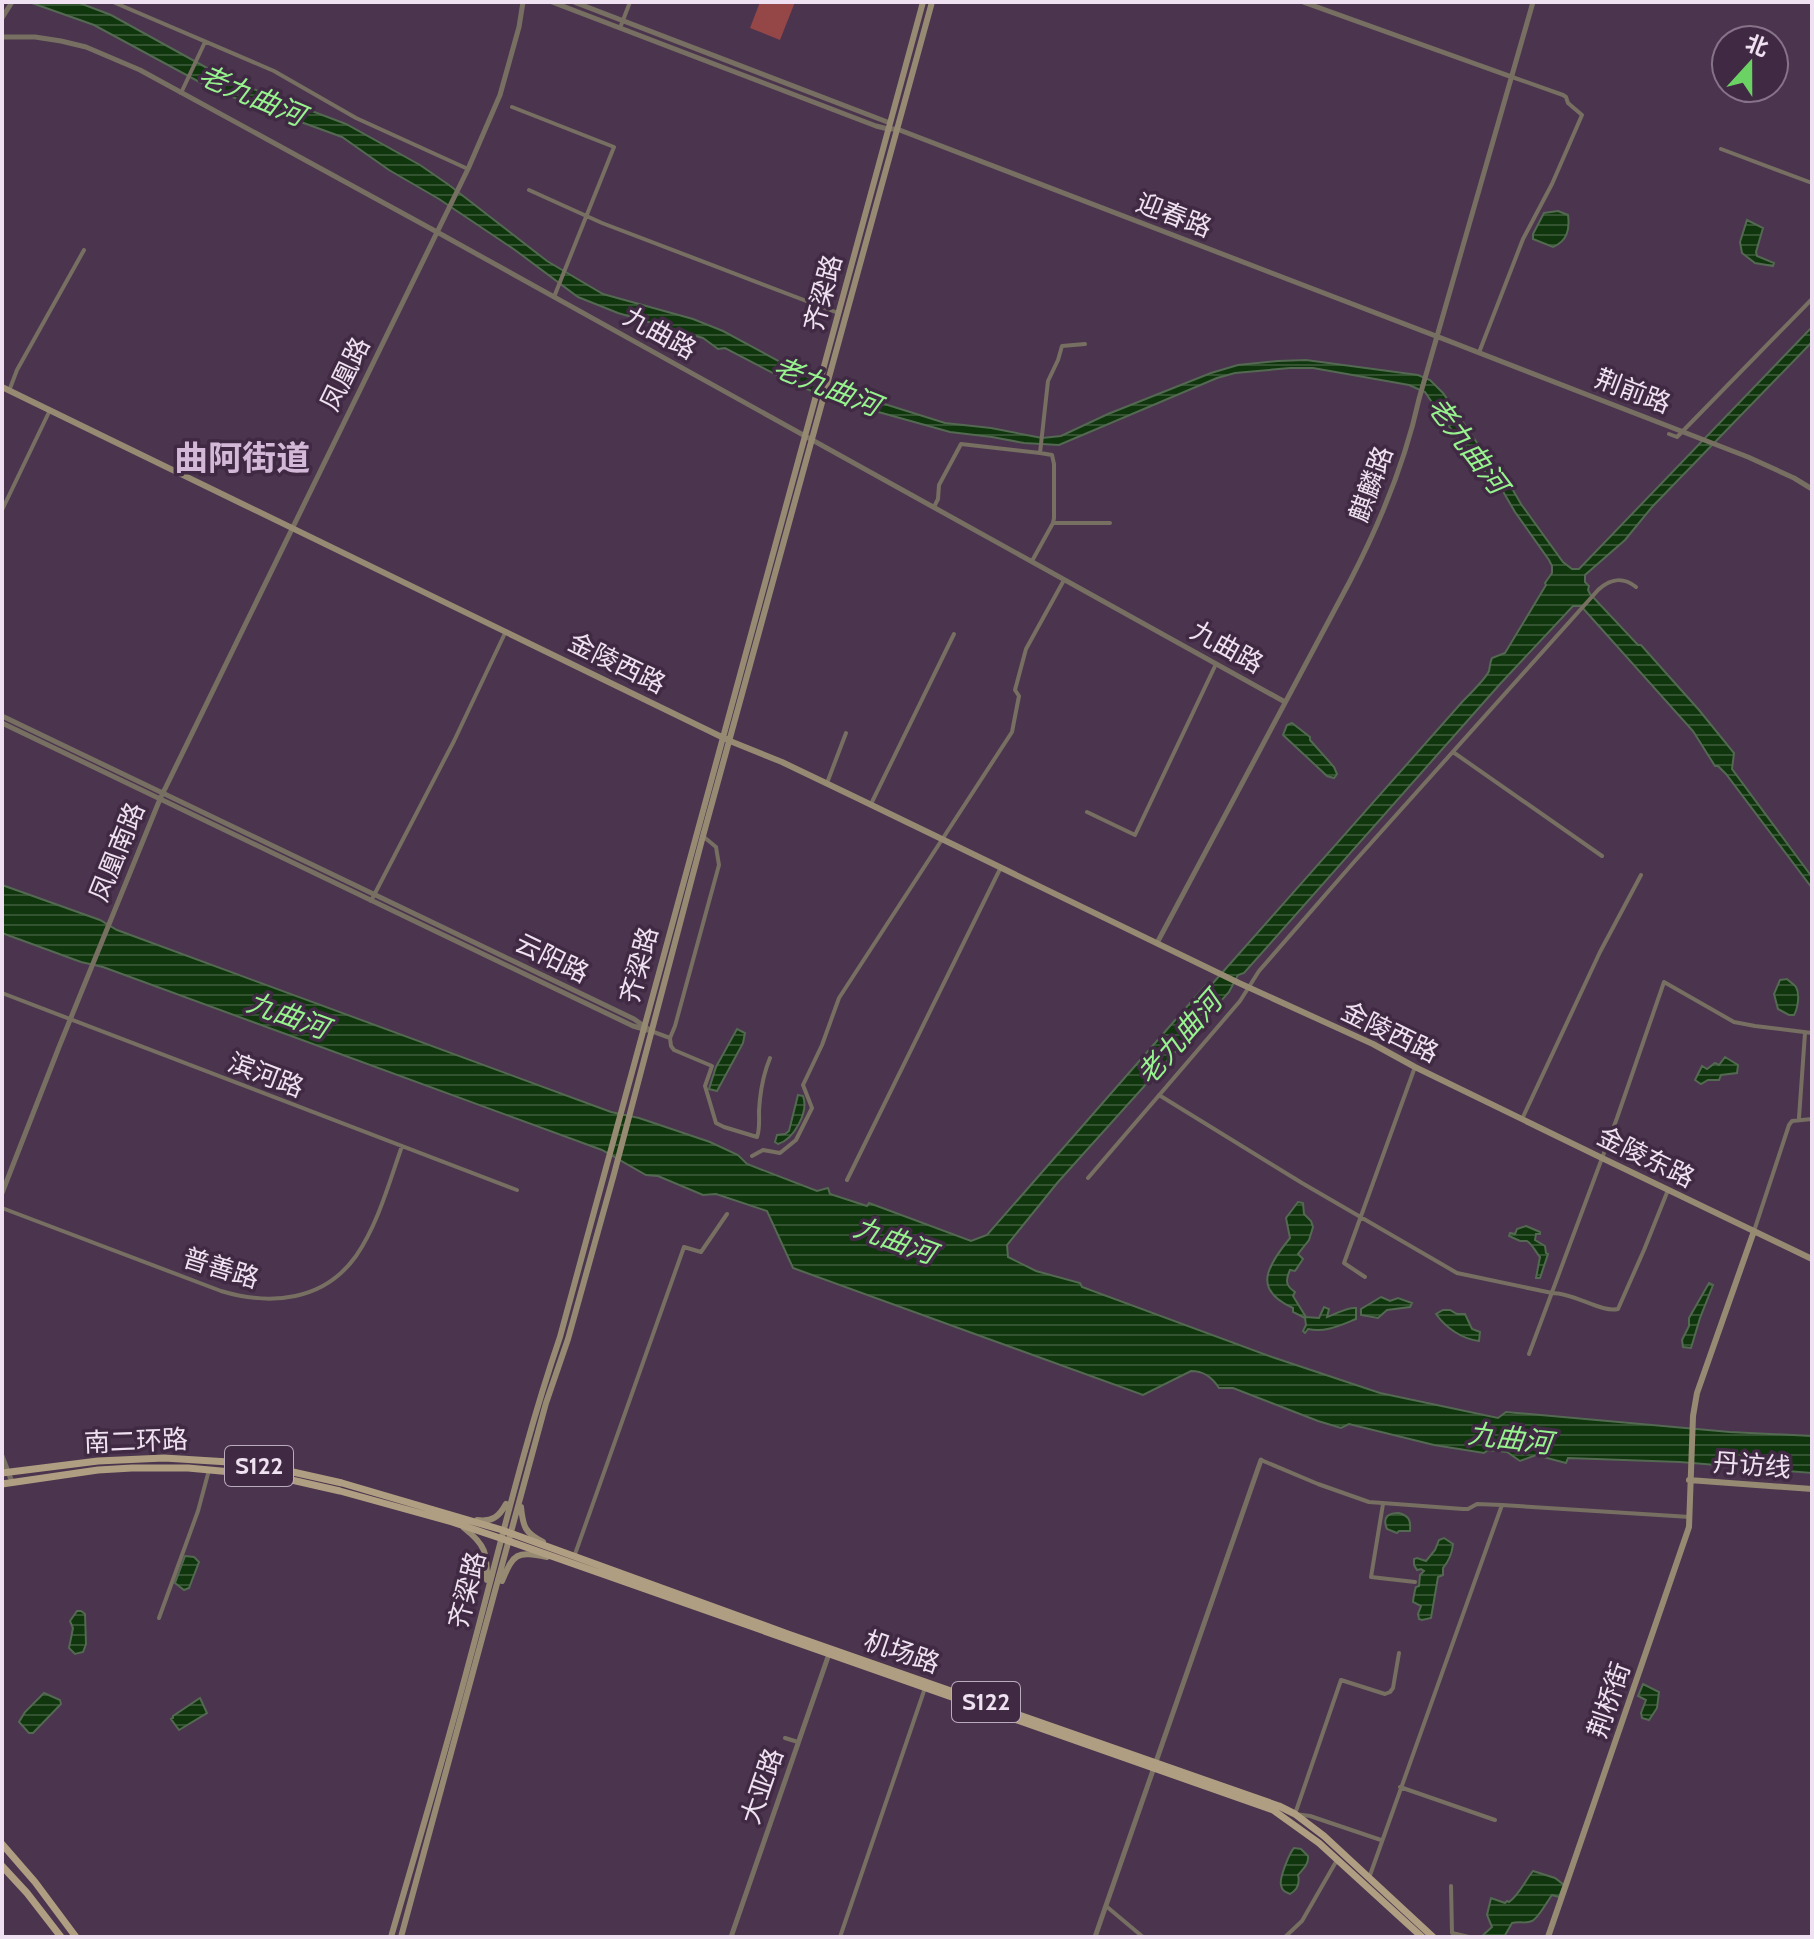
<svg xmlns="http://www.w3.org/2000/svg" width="1814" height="1939" font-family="Cabin,'Noto Sans SC',sans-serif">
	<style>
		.grass { fill: #944746 }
		.water { fill: url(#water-rules); stroke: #536951; stroke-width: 2 }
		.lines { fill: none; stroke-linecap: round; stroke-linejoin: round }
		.minor { stroke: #776f61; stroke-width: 4 }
		.tertiary { stroke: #776f61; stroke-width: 5 }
		.secondary { stroke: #978a73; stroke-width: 6 }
		.primary { stroke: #af9e81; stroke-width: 7 }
		.labels { text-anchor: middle; stroke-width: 7; stroke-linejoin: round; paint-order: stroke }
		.shield { fill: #402a43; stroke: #baaabd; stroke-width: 2 }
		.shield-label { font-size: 24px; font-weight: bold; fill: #efe1f1 }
		.street-label { font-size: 26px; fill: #efe1f1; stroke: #402a43 }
		.water-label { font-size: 28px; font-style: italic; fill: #96f38d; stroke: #402a43 }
		.district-label { font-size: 34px; font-weight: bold; fill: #d4b8d8; stroke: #402a43 }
	</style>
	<defs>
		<pattern id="water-rules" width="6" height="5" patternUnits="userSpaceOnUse" patternTransform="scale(2)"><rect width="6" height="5" fill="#10360d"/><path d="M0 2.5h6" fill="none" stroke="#335331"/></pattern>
	</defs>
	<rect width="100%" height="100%" fill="#4b344e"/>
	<path class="grass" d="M 760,2 L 795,2 L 780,40 L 750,28 Z"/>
	<path class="water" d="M 29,2 L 77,2 L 111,15 L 227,79 L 346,124 L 420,165 L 449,185 L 547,261 L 603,294 L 693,319 L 723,331 L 806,376 L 859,396 L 945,423 L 991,428 L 1042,438 L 1061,436 L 1108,414 L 1211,373 L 1238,365 L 1278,361 L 1306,360 L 1418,375 L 1430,380 L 1443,393 L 1495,469 L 1510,485 L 1521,504 L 1563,562 L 1572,569 L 1579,569 L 1812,327 L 1812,342 L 1652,507 L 1625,540 L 1585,575 L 1585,582 L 1589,586 L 1588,590 L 1590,594 L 1638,645 L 1641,645 L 1699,710 L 1734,753 L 1732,769 L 1812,877 L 1812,888 L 1726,774 L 1718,766 L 1715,766 L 1693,731 L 1581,606 L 1573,606 L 1500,684 L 1244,973 L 1238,975 L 1229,992 L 1058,1182 L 1007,1245 L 1008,1257 L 1036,1271 L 1080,1283 L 1082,1287 L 1272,1357 L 1380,1393 L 1498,1418 L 1506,1412 L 1730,1432 L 1812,1436 L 1812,1473 L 1680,1462 L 1568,1458 L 1566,1463 L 1536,1455 L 1520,1461 L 1507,1452 L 1488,1450 L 1484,1453 L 1434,1445 L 1349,1424 L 1341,1428 L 1318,1421 L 1233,1388 L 1219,1388 C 1212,1377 1204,1371 1191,1371 L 1143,1395 L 793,1268 L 767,1211 L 716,1194 L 703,1195 L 658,1176 L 646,1175 L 602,1150 L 103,967 L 81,962 L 2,933 L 2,885 L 100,920 L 117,930 L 611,1112 L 639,1118 L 710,1142 L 738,1155 L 747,1164 L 817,1191 L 828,1188 L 830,1194 L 867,1206 L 869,1203 L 971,1241 L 987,1235 L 1177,1018 L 1206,985 L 1213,983 L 1463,701 C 1469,695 1486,678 1489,671 C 1490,666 1490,662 1492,658 L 1505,653 L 1546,585 L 1545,583 L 1552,573 L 1552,566 L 1549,560 L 1515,512 L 1497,481 L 1488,475 L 1444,420 L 1425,392 L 1409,385 L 1313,368 L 1290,368 L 1235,373 L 1217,378 L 1059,445 L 1024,443 L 992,437 L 950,432 L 839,401 L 796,385 L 725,348 L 718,349 L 703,338 L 618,313 L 578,297 L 515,250 L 439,199 L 389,170 L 342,137 L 216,91 L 94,25 Z
		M 1558,211 L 1568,215 C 1570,230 1567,241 1553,247 L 1533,239 L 1533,234 L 1544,213 Z
		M 1747,220 L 1763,228 L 1756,252 L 1757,256 L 1774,263 L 1773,266 L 1755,263 L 1742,253 L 1740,242 Z
		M 1292,723 L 1310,737 L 1310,740 L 1334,767 L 1337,774 L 1334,778 L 1327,776 L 1283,735 L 1287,725 Z
		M 1787,979 C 1790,982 1794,984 1796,987 C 1800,994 1798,1008 1794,1015 L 1789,1015 L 1778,1009 L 1774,994 L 1780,980 Z
		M 737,1029 L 745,1033 L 743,1043 L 717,1091 L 709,1089 L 716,1067 Z
		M 1725,1057 L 1738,1065 L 1737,1073 L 1721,1075 L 1719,1080 L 1708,1080 L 1701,1084 L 1695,1080 L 1702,1066 L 1707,1069 L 1715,1063 L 1719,1065 Z
		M 798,1095 L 803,1096 C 809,1112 794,1139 778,1144 L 775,1142 L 777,1135 L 785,1134 L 789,1131 Z
		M 1298,1202 L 1303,1203 L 1304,1214 L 1311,1221 L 1313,1227 L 1309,1240 L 1298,1254 L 1303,1259 L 1295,1271 L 1290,1270 C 1285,1281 1286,1286 1295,1292 L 1293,1296 L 1306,1317 L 1319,1318 L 1324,1307 L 1329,1309 L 1327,1317 C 1337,1314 1346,1307 1356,1308 L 1356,1319 C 1341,1325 1325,1333 1308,1329 L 1305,1333 L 1303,1331 L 1306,1325 L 1305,1318 L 1293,1312 L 1293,1308 C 1252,1290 1267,1266 1290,1238 L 1286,1218 Z
		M 1526,1226 L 1540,1232 L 1540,1234 L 1536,1234 L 1535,1240 L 1545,1246 L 1546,1253 L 1548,1254 L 1540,1278 L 1536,1278 L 1540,1257 C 1535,1251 1533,1245 1527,1241 L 1520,1241 L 1509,1236 L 1510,1233 L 1515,1234 L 1517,1229 Z
		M 1709,1283 L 1713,1285 L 1700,1318 L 1691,1348 L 1683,1347 L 1682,1340 L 1689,1326 L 1689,1318 Z
		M 1381,1297 L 1390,1301 L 1398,1298 L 1412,1303 L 1410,1307 L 1387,1310 L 1378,1318 L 1361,1315 L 1361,1309 Z
		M 1443,1310 L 1450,1310 L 1457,1314 L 1465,1314 L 1472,1329 L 1480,1332 L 1479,1341 C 1462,1339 1446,1328 1436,1314 Z
		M 1399,1513 C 1409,1516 1411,1520 1410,1531 L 1399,1531 L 1397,1533 L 1387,1529 C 1382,1517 1388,1513 1399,1513 Z
		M 1444,1538 L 1453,1544 C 1452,1553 1449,1561 1443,1568 L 1443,1575 L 1438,1577 L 1431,1618 L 1422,1620 L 1419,1619 L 1418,1614 L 1421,1606 L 1413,1602 C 1413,1600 1415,1589 1416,1587 L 1419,1586 L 1420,1575 L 1424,1571 L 1421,1569 L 1417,1570 L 1414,1565 L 1414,1559 L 1417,1558 L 1426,1561 L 1435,1550 L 1439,1540 Z
		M 185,1556 L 194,1557 L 199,1562 L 189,1588 L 184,1590 L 175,1583 Z
		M 77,1611 L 81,1611 L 85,1614 L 86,1644 L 83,1652 L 75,1654 L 69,1648 L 73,1628 L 70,1621 Z
		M 1643,1684 L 1659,1692 L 1657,1708 L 1649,1720 L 1642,1718 L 1641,1713 L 1646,1700 L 1638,1696 Z
		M 44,1693 L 60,1700 L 61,1704 L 33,1733 L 29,1733 L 19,1722 L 25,1712 Z
		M 200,1698 L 207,1713 L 179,1730 L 171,1719 L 173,1718 L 173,1716 Z
		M 1294,1848 L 1301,1849 L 1308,1856 C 1309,1864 1303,1869 1298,1875 C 1300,1883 1297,1890 1290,1894 C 1285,1892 1282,1891 1281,1885 C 1279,1878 1290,1852 1294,1848 Z
		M 1533,1871 L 1555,1878 L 1564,1885 L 1559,1897 L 1552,1895 C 1548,1900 1538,1919 1532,1921 C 1526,1924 1519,1921 1512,1923 L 1504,1937 L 1481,1937 L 1492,1927 L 1487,1915 L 1491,1898 L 1505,1903 L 1507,1901 L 1509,1902 C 1519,1895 1525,1881 1533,1871 Z"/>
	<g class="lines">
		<path class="minor" d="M 113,2 L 274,71 L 356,118 L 468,169
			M 620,28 L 630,2
			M 181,93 L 205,42
			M 512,107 L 614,147 L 554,297
			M 1721,149 L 1812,183
			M 529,190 L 602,223 L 838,313
			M 1480,350 L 1523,239 L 1552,184 L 1582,115 L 1568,103 L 1566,97 L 1563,95 L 1512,77
			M 9,391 L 17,370 L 84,250
			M 1669,434 L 1677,437 L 1812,299
			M 934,507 L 938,499 L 939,485 L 961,444 L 1040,453
			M 2,510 L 50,410
			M 1053,523 L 1110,523
			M 1032,561 L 1053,523 L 1054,518 L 1054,464 L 1052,455 L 1040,453 L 1048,381 L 1058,360 L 1062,346 L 1085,344
			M 1453,752 L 1602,856
			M 827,783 L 846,733
			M 871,804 L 954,634
			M 1087,812 L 1135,835 L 1216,664
			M 371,901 L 454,741 L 506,631
			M 2,993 L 517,1190
			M 651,1031 L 670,1038 L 675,1026 L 719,865 L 716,847 L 704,837
			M 670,1038 L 671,1046 L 674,1050 L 712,1066 L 705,1086 L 716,1123 L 724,1127 L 757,1137 C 760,1129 759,1120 759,1111 C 760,1092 763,1075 770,1058
			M 1159,1095 L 1302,1183 L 1457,1273 L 1552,1293 C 1575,1293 1601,1313 1618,1309 L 1644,1250 L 1668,1190
			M 1799,1118 L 1805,1033
			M 1522,1119 L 1600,952 L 1641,875
			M 752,1156 L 763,1150 L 780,1153 L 796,1140 L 812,1108 L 803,1085 L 822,1045 L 839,998 L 1012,732 L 1019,696 L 1015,690 L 1026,649 L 1064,580
			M 1088,1178 L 1240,1001 L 1259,971 L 1354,862 L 1598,590 C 1610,579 1622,576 1636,587
			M 847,1180 L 1001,867
			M 2,1208 L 221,1291 C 271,1306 324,1301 356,1256 C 378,1224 389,1183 402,1146
			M 1754,1231 L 1789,1125 L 1792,1121 L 1812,1119
			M 1365,1277 L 1344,1263 L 1415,1067
			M 1529,1354 L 1617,1118 L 1664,982 L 1734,1022 L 1755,1026 L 1812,1033
			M 1261,1460 L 1318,1484 L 1369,1502 L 1463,1509 L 1468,1509 L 1477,1504 L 1502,1505
			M 1383,1504 L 1371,1577 L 1415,1582
			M 574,1557 L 684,1247 L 701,1252 L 727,1214
			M 159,1618 L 198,1511 L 209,1470
			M 785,1738 L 798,1742
			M 1400,1787 L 1495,1820
			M 1381,1840 L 1310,1816 L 1295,1814 L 1341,1680 L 1385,1694 L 1390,1692 L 1393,1688 L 1399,1653
			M 1369,1878 L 1502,1505 L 1690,1517
			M 1451,1886 L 1452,1933 L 1469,1937
			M 1106,1906 L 1143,1937
			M 840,1937 L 925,1688
			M 1285,1937 L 1302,1921 L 1337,1860"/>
		<path class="tertiary" d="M 552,2 L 876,126 L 888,129 L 897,129 C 1180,239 1465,346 1748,457 L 1794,478 L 1812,489
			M 574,2 L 890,123
			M 1303,2 L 1512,77
			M 2,18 L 12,2
			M 2,37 L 35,37 L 61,41 L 86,47 L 140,70 L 437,232 L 1285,702
			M 2,716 L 634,1019 L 651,1031
			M 2,723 L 633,1026 L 647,1030
			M 1157,943 L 1350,581 C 1380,523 1405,463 1419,399 L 1533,2
			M 2,1193 L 59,1047 L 160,799 L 468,169 L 500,95 L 519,27 L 523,2
			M 2,1456 L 12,1482
			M 731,1937 L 830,1651
			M 1095,1937 L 1261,1460"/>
		<path class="secondary" d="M 2,387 L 730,741 L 782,762 L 855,797 L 1239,983 L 1373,1044 L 1415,1067 L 1602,1158 L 1812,1259
			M 1689,1480 L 1812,1489
			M 521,1507 C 523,1527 525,1533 543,1542
			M 477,1520 C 492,1522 499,1517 506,1504
			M 464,1528 C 486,1545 487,1553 487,1580
			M 502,1581 C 514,1553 516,1551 547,1557
			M 391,1937 C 417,1847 444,1757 468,1666 C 498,1556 523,1445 560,1337 L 923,2
			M 401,1937 L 546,1403 L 568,1339 L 614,1174 L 703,836 L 932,2
			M 1548,1937 L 1689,1527 L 1693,1416 L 1697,1393 L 1754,1231"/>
		<path class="primary" d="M 2,1473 L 98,1461 L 164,1458 L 229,1462 L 275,1468 L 342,1483 L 502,1530 L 788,1634 L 1279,1806 L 1295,1814 L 1324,1836 L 1433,1937
			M 2,1484 L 98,1470 L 132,1468 L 188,1468 L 274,1476 L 340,1491 L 452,1522 L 500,1538 L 1273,1810 L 1319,1843 L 1422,1937
			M 2,1844 L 35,1882 L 76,1937
			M 2,1866 L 27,1893 L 61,1937"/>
	</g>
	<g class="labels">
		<g class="shield">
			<rect x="225" y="1446" width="68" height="40" rx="6"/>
			<rect x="952" y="1682" width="68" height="40" rx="6"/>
		</g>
		<g class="shield-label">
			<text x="259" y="1474">S122</text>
			<text x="986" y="1710">S122</text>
		</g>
		<g class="street-label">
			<text transform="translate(1174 215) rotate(21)" y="9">迎春路</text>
			<text transform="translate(823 293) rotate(-75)" y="9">齐梁路</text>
			<text transform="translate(660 333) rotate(29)" y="9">九曲路</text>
			<text transform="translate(345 374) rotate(-64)" y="9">凤凰路</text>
			<text transform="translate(1633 391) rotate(21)" y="9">荆前路</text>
			<text transform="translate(1371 484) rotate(-70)" y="9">麒麟路</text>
			<text transform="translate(1227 647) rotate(29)" y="9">九曲路</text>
			<text transform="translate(617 663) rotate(26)" y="9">金陵西路</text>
			<text transform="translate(117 852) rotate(-68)" y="9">凤凰南路</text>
			<text transform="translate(552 958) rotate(26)" y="9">云阳路</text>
			<text transform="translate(639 965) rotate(-75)" y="9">齐梁路</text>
			<text transform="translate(1390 1032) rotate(26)" y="9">金陵西路</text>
			<text transform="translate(266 1075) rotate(21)" y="9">滨河路</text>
			<text transform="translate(1646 1157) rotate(26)" y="9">金陵东路</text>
			<text transform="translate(221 1268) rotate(17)" y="9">普善路</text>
			<text transform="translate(136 1441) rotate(-2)" y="9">南二环路</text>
			<text transform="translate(1752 1465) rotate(4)" y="9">丹访线</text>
			<text transform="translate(467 1590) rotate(-76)" y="9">齐梁路</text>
			<text transform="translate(902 1652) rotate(19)" y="9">机场路</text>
			<text transform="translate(1609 1700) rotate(-71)" y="9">荆桥街</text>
			<text transform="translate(762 1786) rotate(-71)" y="9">大亚路</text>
		</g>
		<g class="water-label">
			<text transform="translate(252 95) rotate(23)" y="10">老九曲河</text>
			<text transform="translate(827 386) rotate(22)" y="10">老九曲河</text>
			<text transform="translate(1468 445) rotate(53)" y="10">老九曲河</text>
			<text transform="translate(288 1015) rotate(20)" y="10">九曲河</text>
			<text transform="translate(1179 1038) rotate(-49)" y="10">老九曲河</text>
			<text transform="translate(895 1240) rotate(20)" y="10">九曲河</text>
			<text transform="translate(1510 1438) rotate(7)" y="10">九曲河</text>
		</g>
		<g class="district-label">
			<text x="242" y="470">曲阿街道</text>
		</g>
	</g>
	<rect width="1814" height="1939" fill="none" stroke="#efe1f1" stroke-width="8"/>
	<g transform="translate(1750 64) rotate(21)"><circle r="38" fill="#402a43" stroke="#867389" stroke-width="2"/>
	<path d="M0-6L14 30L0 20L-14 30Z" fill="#6bd363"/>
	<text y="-12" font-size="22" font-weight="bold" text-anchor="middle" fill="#efe1f1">北</text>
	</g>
</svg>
